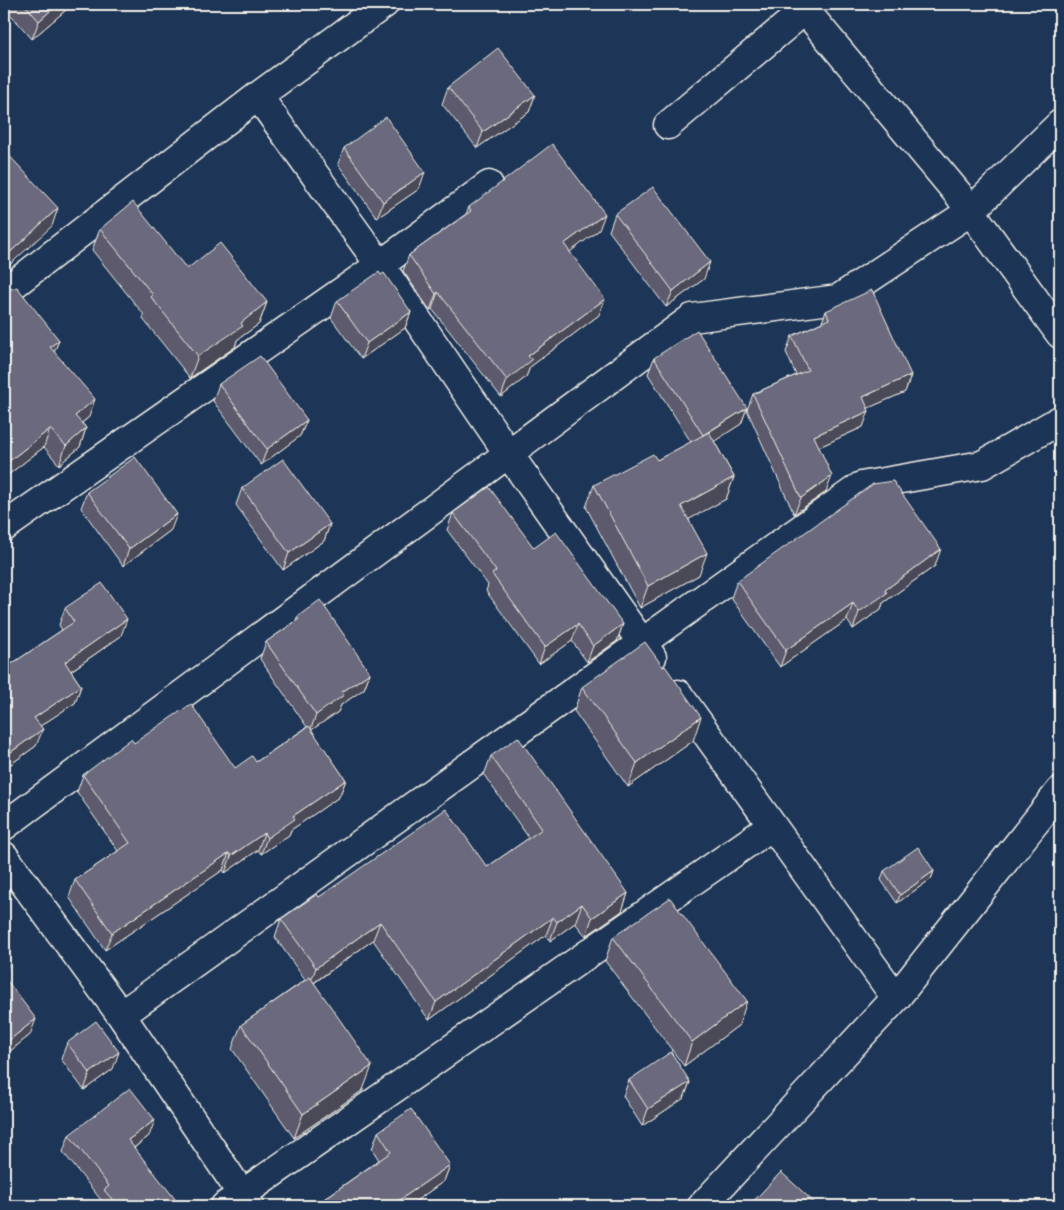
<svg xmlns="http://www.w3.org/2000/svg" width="1064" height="1210" font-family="Caveat,sans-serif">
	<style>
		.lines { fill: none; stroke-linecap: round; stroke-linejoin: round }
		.minor-casing { stroke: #f4f1e8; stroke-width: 31 }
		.minor { stroke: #1d3557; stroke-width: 28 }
		.wall { fill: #5b5a6c; stroke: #f4f1e8 }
		.shaded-wall { fill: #4a4a58; stroke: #f4f1e8 }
		.building { fill: #6a697d; stroke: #f4f1e8 }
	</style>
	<rect width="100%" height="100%" fill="#1d3557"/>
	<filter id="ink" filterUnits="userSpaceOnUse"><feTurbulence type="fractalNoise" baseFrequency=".02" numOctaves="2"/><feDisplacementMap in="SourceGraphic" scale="10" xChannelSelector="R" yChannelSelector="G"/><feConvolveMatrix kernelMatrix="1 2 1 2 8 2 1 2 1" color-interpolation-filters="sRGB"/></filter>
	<g filter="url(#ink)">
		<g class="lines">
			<g class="minor-casing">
				<path id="minor" d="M 800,4 L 959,195 L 1060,334
					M 258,96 L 380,265 L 508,453 L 652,657
					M 668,125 L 812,4
					M 4,292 L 258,96 L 384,4
					M 4,527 L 380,265 L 489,185
					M 678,694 L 896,998
					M 4,826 L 692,318 L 838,299 L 971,211 L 1060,124
					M 4,856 L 121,1015 L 250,1206
					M 121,1015 L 861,486 L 982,465 L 1060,420
					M 225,1206 L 772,826
					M 702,1206 L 896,998 L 1060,791"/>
			</g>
			<use href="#minor" class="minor"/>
		</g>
		<path class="wall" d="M 4,4 L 73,4 L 32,39 L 4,7 Z
			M 448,87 L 535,95 L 529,112 L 477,148 L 442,104 Z
			M 344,148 L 419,189 L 377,218 L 338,164 Z
			M 469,207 L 599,230 L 569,252 L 599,315 L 530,367 L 526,377 L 501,397 L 432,309 L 430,310 L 403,271 L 409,255 L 466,214 Z
			M 615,214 L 704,279 L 666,307 L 609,231 Z
			M 100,229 L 187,269 L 267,302 L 259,324 L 237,340 L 235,347 L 190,378 L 143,319 L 144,315 L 92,250 Z
			M 4,287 L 59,340 L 54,352 L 89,417 L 82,423 L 86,428 L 80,447 L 59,465 L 44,447 L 4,478 Z
			M 337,301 L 411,312 L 405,328 L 361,359 L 331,318 Z
			M 826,311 L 911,375 L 905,392 L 868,408 L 863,427 L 819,447 L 826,492 L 794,514 L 747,410 L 753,394 L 796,375 L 786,352 L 792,336 L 822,322 Z
			M 654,358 L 747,408 L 741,424 L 714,441 L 734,477 L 726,499 L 689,519 L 699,575 L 640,608 L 586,507 L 594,485 L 657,460 L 691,442 L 648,374 Z
			M 219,384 L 307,420 L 300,436 L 261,465 L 213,401 Z
			M 242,488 L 330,524 L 324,541 L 283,570 L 236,505 Z
			M 87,492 L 171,530 L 123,566 L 81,508 Z
			M 453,513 L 534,548 L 623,624 L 617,641 L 587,662 L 572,641 L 539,664 L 486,591 L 488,585 L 447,530 Z
			M 935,566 L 883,603 L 881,609 L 853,629 L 847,620 L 780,667 L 731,598 L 737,581 Z
			M 65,608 L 121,636 L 71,671 L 81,686 L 75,703 L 40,726 L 36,746 L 4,769 L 4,669 L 62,630 L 59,625 Z
			M 297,617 L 370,673 L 364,689 L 341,705 L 338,712 L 311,730 L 346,780 L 339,797 L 291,830 L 289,835 L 261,854 L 258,850 L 225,873 L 223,870 L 105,950 L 69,897 L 75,880 L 118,851 L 77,792 L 83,775 L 134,743 L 235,768 L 256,762 L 307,727 L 260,659 L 266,642 L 296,621 Z
			M 582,687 L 693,741 L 628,787 L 574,711 Z
			M 491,756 L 628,893 L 622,911 L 586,936 L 575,923 L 550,941 L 546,935 L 429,1020 L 373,940 L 314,983 L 363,1090 L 294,1138 L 232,1049 L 241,1025 L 305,980 L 275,937 L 281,919 L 319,897 L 487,867 L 529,838 L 484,775 Z
			M 884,871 L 934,871 L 931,879 L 897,903 L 881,880 Z
			M 613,937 L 739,1025 L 684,1066 L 605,961 Z
			M 4,977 L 30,1035 L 4,1056 Z
			M 67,1043 L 113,1069 L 84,1090 L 61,1059 Z
			M 629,1080 L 690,1082 L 684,1098 L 642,1126 L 623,1096 Z
			M 378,1132 L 450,1165 L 444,1181 L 409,1206 L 314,1206 L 379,1160 L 372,1149 Z
			M 69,1135 L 149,1136 L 134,1148 L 179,1206 L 98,1206 L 101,1200 L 63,1152 Z"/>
		<path class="shaded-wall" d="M 58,4 L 73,4 L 32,39 L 39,21 Z
			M 535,95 L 529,112 L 477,148 L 483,132 Z
			M 425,172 L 419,189 L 377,218 L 383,202 Z
			M 58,208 L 52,226 L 4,270 L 4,258 Z
			M 605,214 L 599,230 L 558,261 L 564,244 Z
			M 710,262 L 704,279 L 666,307 L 673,291 Z
			M 438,292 L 432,309 L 430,310 L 436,294 Z
			M 605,299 L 599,315 L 530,367 L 526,377 L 501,397 L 507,380 L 528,356 Z
			M 267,302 L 259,324 L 237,340 L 235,347 L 190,378 L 198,356 Z
			M 411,312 L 405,328 L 361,359 L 367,343 Z
			M 59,340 L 52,358 L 50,347 Z
			M 911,375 L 905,392 L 857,413 L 863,397 Z
			M 95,399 L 89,417 L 68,434 L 75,416 Z
			M 747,408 L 741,424 L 698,452 L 704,435 Z
			M 869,411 L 863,427 L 808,452 L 814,436 Z
			M 307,420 L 300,436 L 261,465 L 267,449 Z
			M 86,428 L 80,447 L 59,465 L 66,446 Z
			M 50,429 L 44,447 L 4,478 L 4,465 Z
			M 832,476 L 826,492 L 794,514 L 801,498 Z
			M 734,477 L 726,499 L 673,528 L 681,506 Z
			M 177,514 L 171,530 L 123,566 L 129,549 Z
			M 330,524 L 324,541 L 283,570 L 289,553 Z
			M 941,549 L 935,566 L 883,603 L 881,609 L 853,629 L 859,612 L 885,590 Z
			M 707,553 L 699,575 L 640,608 L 648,586 Z
			M 853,603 L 847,620 L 780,667 L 786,650 Z
			M 127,619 L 121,636 L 59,679 L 65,662 Z
			M 578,624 L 572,641 L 539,664 L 545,647 Z
			M 623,624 L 617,641 L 587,662 L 593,646 Z
			M 370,673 L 364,689 L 341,705 L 338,712 L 310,731 L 316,715 L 342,692 Z
			M 81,686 L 75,703 L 28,734 L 34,718 Z
			M 701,717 L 693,741 L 628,787 L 637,763 Z
			M 43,729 L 36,746 L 4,769 L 4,757 Z
			M 346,780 L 339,797 L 291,830 L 289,835 L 261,854 L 267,838 L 293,816 Z
			M 264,833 L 258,850 L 225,873 L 231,856 Z
			M 229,853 L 223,870 L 105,950 L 112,933 Z
			M 934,871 L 931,879 L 897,903 L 900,895 Z
			M 628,893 L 622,911 L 586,936 L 592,918 Z
			M 582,904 L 575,923 L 550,941 L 557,922 Z
			M 553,917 L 546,935 L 429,1020 L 436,1002 Z
			M 380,922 L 373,940 L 309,986 L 316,968 Z
			M 8,965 L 4,976 L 4,968 Z
			M 747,1001 L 739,1025 L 684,1066 L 692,1042 Z
			M 36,1019 L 30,1035 L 4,1056 L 4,1052 L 7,1042 Z
			M 119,1052 L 113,1069 L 84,1090 L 90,1073 Z
			M 372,1066 L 363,1090 L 294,1138 L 303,1114 Z
			M 690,1082 L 684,1098 L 642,1126 L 648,1109 Z
			M 155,1120 L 149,1136 L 122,1157 L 128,1140 Z
			M 450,1165 L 444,1181 L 409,1206 L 391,1206 Z"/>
		<path class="building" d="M 24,4 L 58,4 L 39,21 Z
			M 498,48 L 535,95 L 483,132 L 448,87 Z
			M 386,117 L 425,172 L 383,202 L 344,148 Z
			M 552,144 L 605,214 L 564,244 L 605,299 L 528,356 L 532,360 L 507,380 L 438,292 L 436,294 L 409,255 L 471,211 L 469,207 Z
			M 4,150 L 58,208 L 4,258 Z
			M 653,187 L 710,262 L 673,291 L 615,214 Z
			M 133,202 L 187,269 L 220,243 L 267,302 L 241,323 L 243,326 L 198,356 L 151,297 L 153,295 L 100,229 Z
			M 379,272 L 381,275 L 384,273 L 411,312 L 367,343 L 337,301 Z
			M 4,287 L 12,289 L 17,287 L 59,340 L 50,347 L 95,399 L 75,416 L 86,428 L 66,446 L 50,429 L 4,465 Z
			M 872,290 L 911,375 L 863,397 L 869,411 L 814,436 L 832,476 L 801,498 L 753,394 L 808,370 L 792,336 L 829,319 L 826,311 Z
			M 697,330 L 747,408 L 703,435 L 654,358 Z
			M 260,356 L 307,420 L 267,449 L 219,384 Z
			M 709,432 L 734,477 L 681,506 L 707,553 L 648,586 L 594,485 L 653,454 L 657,460 Z
			M 135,457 L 177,514 L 129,549 L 87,492 Z
			M 283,459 L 330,524 L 289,553 L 242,488 Z
			M 893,481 L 941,549 L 885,590 L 887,593 L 859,612 L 853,603 L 786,650 L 737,581 L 873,484 Z
			M 489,487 L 534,548 L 556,532 L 623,624 L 593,646 L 578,624 L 545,647 L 492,574 L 496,571 L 453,513 Z
			M 102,583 L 127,619 L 65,662 L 81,686 L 34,718 L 43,729 L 4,757 L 4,669 L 74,622 L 65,608 Z
			M 320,600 L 370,673 L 342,692 L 344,695 L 316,715 L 266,642 L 299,619 L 297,617 Z
			M 645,642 L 663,667 L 665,666 L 701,717 L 637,763 L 582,687 Z
			M 191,704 L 235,768 L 252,756 L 256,762 L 309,726 L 346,780 L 293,816 L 295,819 L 267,838 L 264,833 L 231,856 L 229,853 L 112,933 L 75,880 L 130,843 L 83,775 L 131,739 L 134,743 Z
			M 518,737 L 628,893 L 592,918 L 582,904 L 557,922 L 553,917 L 436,1002 L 380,922 L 316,968 L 281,919 L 317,894 L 319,897 L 446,809 L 487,867 L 542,829 L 491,756 Z
			M 918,847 L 934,871 L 900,895 L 884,871 Z
			M 670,898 L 747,1001 L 692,1042 L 613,937 Z
			M 4,960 L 8,965 L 4,968 Z
			M 4,977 L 36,1019 L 7,1042 L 4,1037 Z
			M 310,977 L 372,1066 L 303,1114 L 241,1025 Z
			M 96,1021 L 119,1052 L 90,1073 L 67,1043 Z
			M 671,1052 L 690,1082 L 648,1109 L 629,1080 Z
			M 130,1088 L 155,1120 L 128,1140 L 179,1204 L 177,1206 L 118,1206 L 104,1190 L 109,1186 L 69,1135 Z
			M 411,1109 L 450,1165 L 391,1206 L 314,1206 L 391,1152 L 378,1132 Z
			M 781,1172 L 818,1206 L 749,1206 Z"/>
	</g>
	<rect width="1064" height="1210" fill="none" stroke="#1d3557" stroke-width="20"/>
	<rect x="10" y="10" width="1044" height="1190" fill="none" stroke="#f4f1e8" stroke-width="2" filter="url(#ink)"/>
</svg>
